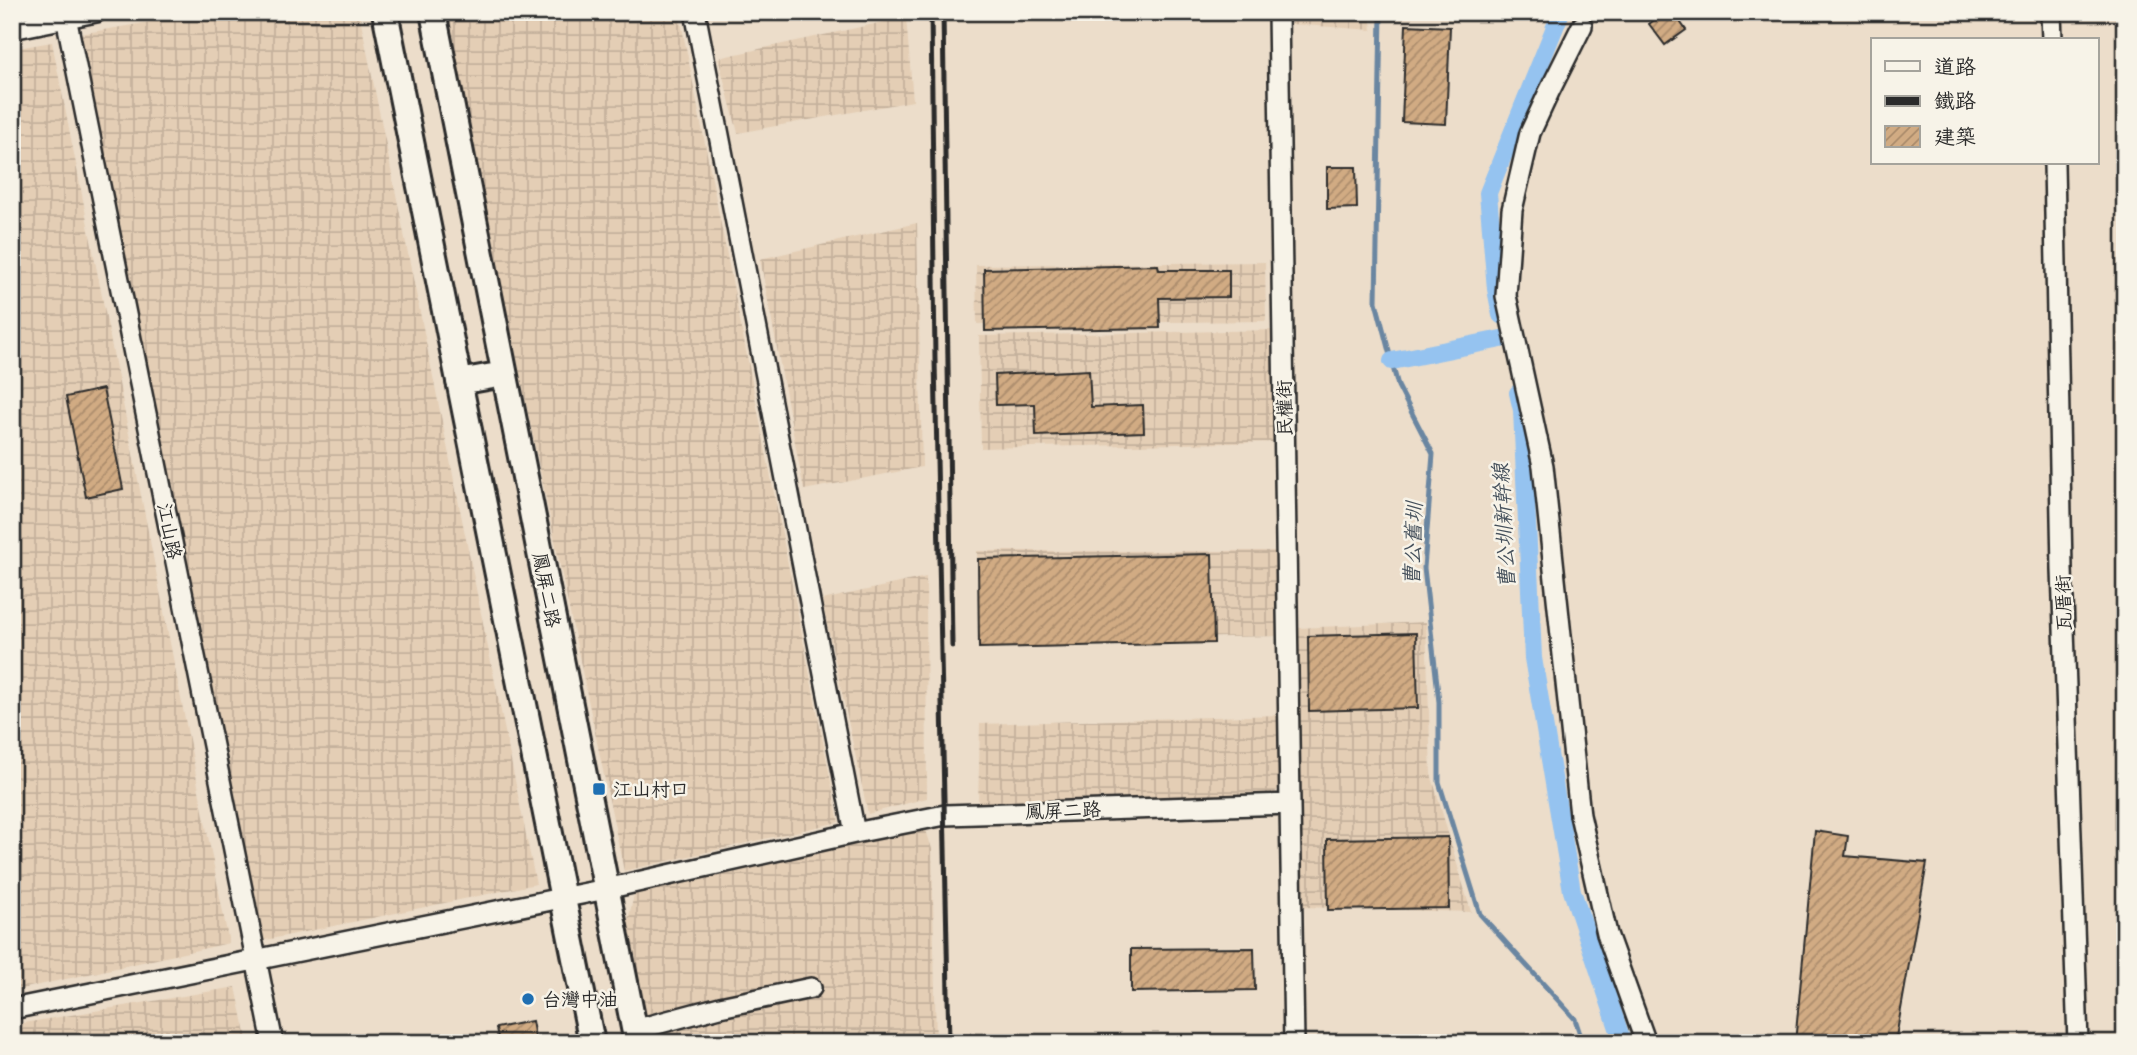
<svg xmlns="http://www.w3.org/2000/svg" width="2137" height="1055" font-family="'Balsamiq Sans','LXGW WenKai TC',sans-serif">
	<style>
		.industrial { fill: url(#industrial-grid) }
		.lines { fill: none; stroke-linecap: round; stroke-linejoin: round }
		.stream { stroke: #6b86a1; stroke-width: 5 }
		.canal { stroke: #95c3f0; stroke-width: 18 }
		.building { fill: url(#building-hatch); stroke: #2b2b2b; stroke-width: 2 }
		.minor-casing { stroke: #2b2b2b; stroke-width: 24 }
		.major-casing { stroke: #2b2b2b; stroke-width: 30 }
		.minor { stroke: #f7f3e8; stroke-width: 19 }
		.major { stroke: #f7f3e8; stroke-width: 24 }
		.rail { stroke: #2b2b2b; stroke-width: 5 }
		.poi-dot { fill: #1f6fb2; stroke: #f7f3e8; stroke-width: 2.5 }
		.labels { text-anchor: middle; stroke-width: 5; stroke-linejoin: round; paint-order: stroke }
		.street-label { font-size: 19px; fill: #2b2b2b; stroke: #f7f3e8 }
		.poi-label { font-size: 19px; fill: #2b2b2b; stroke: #f7f3e8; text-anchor: start }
		.water-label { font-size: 21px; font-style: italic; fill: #46515c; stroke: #f7f3e8 }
	</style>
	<defs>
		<pattern id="industrial-grid" width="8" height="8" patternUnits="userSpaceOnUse" patternTransform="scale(1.75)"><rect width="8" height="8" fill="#e4ceb5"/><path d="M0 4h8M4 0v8" fill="none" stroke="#c4b19c"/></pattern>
		<pattern id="building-hatch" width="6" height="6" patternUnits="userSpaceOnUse" patternTransform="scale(1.75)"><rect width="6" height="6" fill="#d1ab83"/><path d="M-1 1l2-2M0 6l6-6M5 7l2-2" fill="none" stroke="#aa8b6b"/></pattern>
	</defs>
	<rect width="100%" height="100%" fill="#ecddca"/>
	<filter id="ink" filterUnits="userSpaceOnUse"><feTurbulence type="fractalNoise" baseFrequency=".0143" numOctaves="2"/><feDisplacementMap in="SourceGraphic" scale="14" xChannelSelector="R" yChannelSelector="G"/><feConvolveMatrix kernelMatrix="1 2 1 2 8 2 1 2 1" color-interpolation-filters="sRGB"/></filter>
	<g filter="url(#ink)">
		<path class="industrial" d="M 208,12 L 359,12 L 536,884 L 261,941 L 80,34 Z
			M 444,12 L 679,12 L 839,822 L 624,871 Z
			M 1291,12 L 1370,12 L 1372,30 L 1291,24 Z
			M 906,17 L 913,101 L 738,133 L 718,58 Z
			M 52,42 L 229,943 L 12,991 L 12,49 Z
			M 917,223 L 922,467 L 804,490 L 760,259 Z
			M 1265,262 L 1266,321 L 977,324 L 976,265 Z
			M 1275,330 L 1277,442 L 981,448 L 979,336 Z
			M 977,551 L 1277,551 L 1279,636 L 980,642 Z
			M 926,577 L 927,798 L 868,814 L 822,600 Z
			M 1426,622 L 1431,774 L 1471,912 L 1303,907 L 1298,628 Z
			M 1280,715 L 1280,787 L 1267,801 L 978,806 L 980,724 Z
			M 926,830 L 932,849 L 936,1043 L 650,1043 L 626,928 L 636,887 Z
			M 236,987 L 248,1043 L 12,1043 L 12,1025 Z"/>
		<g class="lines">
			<path class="stream" d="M 1381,12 L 1376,302 L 1398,386 L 1433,454 L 1424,568 L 1439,702 L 1439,782 L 1480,914 L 1575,1019 L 1583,1043"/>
			<path class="canal" d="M 1501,315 L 1496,289 L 1488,193 L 1561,12
				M 1392,361 L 1506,338
				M 1518,393 L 1522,410 L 1533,658 L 1572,891 L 1623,1043"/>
		</g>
		<path class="building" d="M 1664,12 L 1673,12 L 1686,30 L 1665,45 L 1649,24 Z
			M 1406,25 L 1450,27 L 1446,124 L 1402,122 Z
			M 1327,167 L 1356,167 L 1357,208 L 1327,209 Z
			M 1158,265 L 1159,270 L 1229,270 L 1229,297 L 1159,298 L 1160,328 L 985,331 L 984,269 Z
			M 1089,370 L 1091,407 L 1143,405 L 1144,432 L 1036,436 L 1035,404 L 996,405 L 995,375 Z
			M 103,389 L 123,489 L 86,497 L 66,397 Z
			M 1212,554 L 1214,643 L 979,648 L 978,559 Z
			M 1416,633 L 1418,708 L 1309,711 L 1308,636 Z
			M 1815,831 L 1848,836 L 1845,856 L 1927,863 L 1895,1043 L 1795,1043 Z
			M 1448,837 L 1449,908 L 1328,910 L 1327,839 Z
			M 1254,948 L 1255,990 L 1131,992 L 1131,949 Z
			M 532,1021 L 536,1043 L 499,1043 L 496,1028 Z"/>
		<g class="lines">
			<g class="minor-casing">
				<path id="minor" d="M 65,12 L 273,1043
					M 695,12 L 855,833
					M 1278,12 L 1290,804
					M 2051,12 L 2052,40
					M 1582,26 L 1549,92 L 1530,133 L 1512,210 L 1506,296 L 1543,466 L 1580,815 L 1607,934 L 1646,1043
					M 12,29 L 96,12
					M 2054,163 L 2062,569 L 2078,1043
					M 12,1009 L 606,889 L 855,833 L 945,815 L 1290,804 L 1294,1043
					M 634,1030 L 720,1007 L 811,988"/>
			</g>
			<g class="major-casing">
				<path id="major" d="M 385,12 L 592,1043
					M 433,12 L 637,1043
					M 459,382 L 504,374"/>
			</g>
			<use href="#minor" class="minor"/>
			<use href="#major" class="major"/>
			<path class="rail" d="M 931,12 L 935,360 L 949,1043
				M 943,12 L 952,646"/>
		</g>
	</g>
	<g class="poi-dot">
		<rect x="592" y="782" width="14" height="14" rx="3.5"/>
		<circle cx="528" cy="999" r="7"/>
	</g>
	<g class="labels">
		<g class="street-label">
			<text transform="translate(1284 408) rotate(-91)" y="7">民權街</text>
			<text transform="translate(170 531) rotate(79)" y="7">江山路</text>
			<text transform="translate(547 590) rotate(79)" y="7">鳳屏二路</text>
			<text transform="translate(2063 603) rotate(-92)" y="7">瓦厝街</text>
			<text transform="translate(1063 810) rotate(-2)" y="7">鳳屏二路</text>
		</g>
		<g class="poi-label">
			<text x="613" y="796">江山村口</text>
			<text x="542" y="1006">台灣中油</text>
		</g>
		<g class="water-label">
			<text transform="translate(1504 526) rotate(-93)" y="7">曹公圳新幹線</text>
			<text transform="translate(1413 544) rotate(-88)" y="7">曹公舊圳</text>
		</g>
	</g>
	<rect width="2137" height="1055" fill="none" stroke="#f7f3e8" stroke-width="42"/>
	<rect x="21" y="21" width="2095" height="1013" fill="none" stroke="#2b2b2b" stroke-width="2.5" filter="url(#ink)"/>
	<rect x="1871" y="38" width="228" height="126" fill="#f7f3e8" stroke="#a5a39c" stroke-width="2"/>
	<rect x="1885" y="61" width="35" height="10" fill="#f7f3e8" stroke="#a5a39c" stroke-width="2"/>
	<text x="1934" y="74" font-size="21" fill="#2b2b2b">道路</text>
	<rect x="1885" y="96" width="35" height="10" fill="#2b2b2b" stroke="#a5a39c" stroke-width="2"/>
	<text x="1934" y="108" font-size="21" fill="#2b2b2b">鐵路</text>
	<rect x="1885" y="126" width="35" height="21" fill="url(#building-hatch)" stroke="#a5a39c" stroke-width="2"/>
	<text x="1934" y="144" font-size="21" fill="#2b2b2b">建築</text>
</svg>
